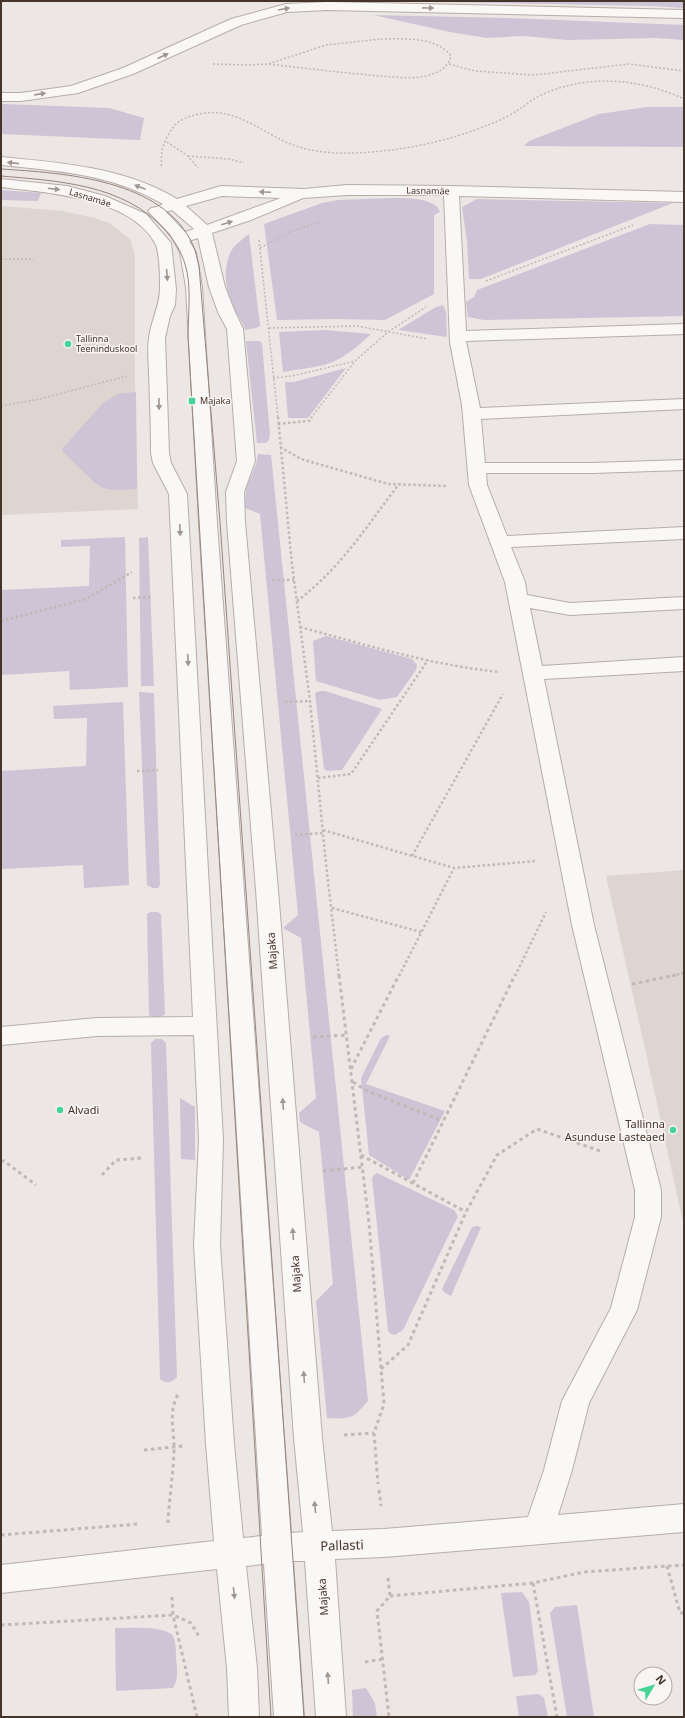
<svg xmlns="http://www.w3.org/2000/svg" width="685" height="1718" font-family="'Noto Sans',sans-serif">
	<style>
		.built { fill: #ded5d1 }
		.green { fill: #cdc4d6 }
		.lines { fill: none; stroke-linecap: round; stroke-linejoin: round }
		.minor-casing { stroke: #b7ada8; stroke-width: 2 }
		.path-far2 { stroke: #c0b9b5; stroke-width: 1.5; stroke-dasharray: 2 2; stroke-linecap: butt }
		.path-far1 { stroke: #c0b9b5; stroke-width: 2.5; stroke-dasharray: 2.5 2.5; stroke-linecap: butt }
		.path { stroke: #c0b9b5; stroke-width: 3; stroke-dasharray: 3.5 3.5; stroke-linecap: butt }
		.minor { fill: #faf8f7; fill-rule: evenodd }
		.tram { stroke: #96857c; stroke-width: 1 }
		.oneway { fill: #a09690 }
		.poi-dot { fill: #46d496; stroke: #f9f5f4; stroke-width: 1.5 }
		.labels { text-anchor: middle; stroke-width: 3; stroke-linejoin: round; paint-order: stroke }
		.far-street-label { font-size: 9px; fill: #45342a; stroke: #f9f5f4 }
		.far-poi-label { font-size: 9px; fill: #45342a; stroke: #f9f5f4; text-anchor: start }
		.street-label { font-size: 11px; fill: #45342a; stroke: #f9f5f4 }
		.poi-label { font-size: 11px; fill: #45342a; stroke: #f9f5f4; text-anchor: start }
		.near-street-label { font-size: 13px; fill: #45342a; stroke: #f9f5f4 }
	</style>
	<rect width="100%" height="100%" fill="#ece6e4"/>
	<path class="built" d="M 1,206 L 62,211 L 95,218 L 111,224 L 130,239 L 135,256 L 135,380 L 138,509 L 1,515 Z
		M 684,870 L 684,1227 L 644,1044 L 606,876 Z"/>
	<path class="green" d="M 383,1 L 684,1 L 684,8 L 654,6 Z
		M 373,15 L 507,18 L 684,25 L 684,40 L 656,38 L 568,40 L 523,36 L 487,38 L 450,32 Z
		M 1,104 L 109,108 L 144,118 L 140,140 L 1,134 Z
		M 647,107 L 684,107 L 684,147 L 524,146 L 529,141 L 599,114 Z
		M 1,190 L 41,193 L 38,201 L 1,200 Z
		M 367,199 C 384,199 434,193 440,212 L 434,215 L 434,294 L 385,320 L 335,319 L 277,320 L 264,224 L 322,203 L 338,200 Z
		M 477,199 L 673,203 L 481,279 L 469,279 L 467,241 L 462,207 Z
		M 650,224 L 684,225 L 684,316 L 484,320 L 468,317 L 466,302 L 474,297 L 477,290 Z
		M 249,234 L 260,326 L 256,328 L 245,330 C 243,321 237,316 233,308 C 225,292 222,264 233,248 C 237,243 244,238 249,234 Z
		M 443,305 L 446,312 L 447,337 L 398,330 L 436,307 Z
		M 325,330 L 371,334 C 359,345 346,357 330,363 C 316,368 298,369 283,372 L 279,332 Z
		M 246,341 L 260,341 L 262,344 L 270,435 L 269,440 L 266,443 L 257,443 Z
		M 346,368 L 308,418 L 288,418 L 285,382 L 294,382 Z
		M 136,392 L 137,489 L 113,490 L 103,488 L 95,483 L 63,452 L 62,449 L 103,403 L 118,394 Z
		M 258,454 L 271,455 L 368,1401 C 353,1419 350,1419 327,1418 L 316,1301 L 333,1284 L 319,1132 L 300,1122 L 299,1113 L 316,1098 L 301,938 L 283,928 L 298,915 L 260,514 L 245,508 L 246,488 L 256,464 Z
		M 125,537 L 128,687 L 70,690 L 69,671 L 1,675 L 1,590 L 89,586 L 90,546 L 61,547 L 61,540 Z
		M 148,537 L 148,538 L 154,686 L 141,686 L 139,538 Z
		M 326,636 L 412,659 L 417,665 L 416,670 L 397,697 L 380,700 L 316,681 L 313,641 Z
		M 320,691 L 325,691 L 382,709 L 342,770 L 328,771 L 324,769 L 315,693 Z
		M 139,692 L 154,693 L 160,885 L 158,888 L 153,888 L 147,885 Z
		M 123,702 L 129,885 L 84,888 L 83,865 L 1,869 L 1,771 L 86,766 L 87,718 L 54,719 L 53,706 Z
		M 151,912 L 157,912 L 161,914 L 165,1014 C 159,1018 155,1019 149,1015 L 147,914 Z
		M 387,1035 L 390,1036 L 366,1084 L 445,1111 L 409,1180 L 369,1155 L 361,1078 L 381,1038 Z
		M 155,1039 L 162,1039 L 166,1043 L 177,1377 C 171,1383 167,1384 160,1379 L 151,1043 Z
		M 180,1098 L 195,1107 L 195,1160 L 181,1159 Z
		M 377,1173 L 454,1210 L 458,1216 L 403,1330 L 395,1335 L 391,1334 L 388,1331 L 372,1178 L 374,1175 Z
		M 477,1226 L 481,1227 L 451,1296 L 445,1293 L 442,1289 L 472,1227 Z
		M 522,1592 L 529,1602 L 538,1671 L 535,1675 L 513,1677 L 501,1593 Z
		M 577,1605 L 594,1717 L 567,1717 L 550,1613 L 555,1607 Z
		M 115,1628 C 128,1628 165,1625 173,1636 C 176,1642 176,1651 176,1658 C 177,1668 179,1679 173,1688 L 116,1691 Z
		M 366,1688 L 375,1703 L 377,1717 L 353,1717 L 352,1690 Z
		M 539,1694 L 544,1698 L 548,1717 L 519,1717 L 516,1696 Z"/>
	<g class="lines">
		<g class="minor-casing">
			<path id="minor" d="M 327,2 L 684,10 L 684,18 L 327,10 L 287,12 L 241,25 L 133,74 L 78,93 L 21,101 L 1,101 L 1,93 L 21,93 L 71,86 L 123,68 L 231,19 L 286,4 Z
				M 1,157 C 62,163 124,167 177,199 L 221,186 L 304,189 L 347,185 L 451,186 L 684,192 L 684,202 L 459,196 L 466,331 L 684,324 L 684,334 L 466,341 L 480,408 L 684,399 L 684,409 L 481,419 L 485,463 L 592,463 L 684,460 L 684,470 L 592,473 L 486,473 L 487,485 L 507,536 L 684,527 L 684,539 L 511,547 L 525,582 L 527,595 L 570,603 L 684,597 L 684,609 L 570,615 L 530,608 L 542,666 L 684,657 L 684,671 L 544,679 L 594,925 L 661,1190 L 661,1217 L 637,1310 L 589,1403 L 572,1470 L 558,1515 L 684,1504 L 684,1532 L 384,1557 L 335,1559 L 346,1717 L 316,1717 L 305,1561 L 293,1561 L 304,1717 L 274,1717 L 264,1564 L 246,1566 L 257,1668 L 259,1717 L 229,1717 L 227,1668 L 217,1569 L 1,1593 L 1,1565 L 214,1541 L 206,1444 L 194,1245 L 199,1139 L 194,1035 L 97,1036 L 1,1045 L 1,1027 L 97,1018 L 193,1017 L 169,494 L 153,463 L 151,453 C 151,427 150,401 149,374 C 149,362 147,350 149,338 C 151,320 160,306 160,288 C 160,277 160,252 155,243 C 130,197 47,193 1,187 L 1,179 L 67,186 L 105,196 L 146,214 L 171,243 L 176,289 L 175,305 L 170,316 L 165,338 L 169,453 L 171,463 L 187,494 L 223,1139 L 220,1245 L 234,1444 L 243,1538 L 262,1536 L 199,523 L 186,287 L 180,252 L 170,234 L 148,211 L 151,208 L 157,207 L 163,204 C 111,174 59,171 1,165 ZM 347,195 L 444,195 L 450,342 L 462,405 L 469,485 L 505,582 L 572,925 L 635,1190 L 635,1217 L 611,1308 L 562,1401 L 544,1470 L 528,1517 L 384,1529 L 332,1531 L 322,1438 L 278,890 L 245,522 L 244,492 L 255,461 L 243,329 L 235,312 L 225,287 L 212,233 L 251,220 L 303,198 ZM 222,196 L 281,198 L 207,225 L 186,206 ZM 172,210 L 194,229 L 185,232 L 166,212 ZM 198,238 L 209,287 L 218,312 L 227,329 L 237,461 L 226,492 L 227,522 L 256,890 L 294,1438 L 303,1532 L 291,1533 L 217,523 L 202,287 L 196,252 L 189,241 Z"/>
		</g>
		<path class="path-far2" d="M 381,39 C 403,39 436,36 451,56 C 448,68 438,73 426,76 C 412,79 395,77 381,76 C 343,73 305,68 268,64 L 326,45 Z
			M 213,64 L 249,65 L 268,64
			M 449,64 L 475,71 L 534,75 L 629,64 L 684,71
			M 167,142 L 188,156 L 198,168
			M 188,156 L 229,159 L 244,163
			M 161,166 C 162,161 161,156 162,151 C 163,145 168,134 172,129 C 177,121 186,117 195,115 C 236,104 261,134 296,146 C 320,154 346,154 371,152 C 411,149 451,140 488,125 C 499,121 511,115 521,108 C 527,104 533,99 541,95 C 587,74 639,78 684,99
			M 259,240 L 278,418
			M 260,248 L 290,232 L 323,221
			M 1,259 L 34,259
			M 486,281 L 633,225
			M 269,328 L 357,326 L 428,339
			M 273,378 L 292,376 L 355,361 L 388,332 L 426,307
			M 1,406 L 40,399 L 127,376
			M 311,418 L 355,361"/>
		<path class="path-far1" d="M 278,417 L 292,565 L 310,701 L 326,864 L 339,976
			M 278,424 L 309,421 L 312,417
			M 280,447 L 301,459 L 388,484 L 446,486
			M 272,580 L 294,580
			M 133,598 L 152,597
			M 297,601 C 340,569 367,526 399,484
			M 1,621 L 86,599 L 132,572
			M 300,627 C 366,645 431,665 500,672
			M 285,702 L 310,701
			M 137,771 L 158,770
			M 318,778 L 351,774 L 428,660
			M 323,830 L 454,868 L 536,861
			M 295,835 L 323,833
			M 412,856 L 503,694
			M 332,908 L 421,932
			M 399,976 L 454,868
			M 515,976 L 546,912
			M 672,976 L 684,973"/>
		<path class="path" d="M 339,975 L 369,1223 L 384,1404 L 374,1433 L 378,1484
			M 632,984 L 676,975
			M 313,1037 L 348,1035
			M 351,1069 L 399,975
			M 353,1082 L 367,1091 L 443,1121
			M 361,1155 L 466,1212
			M 1,1161 L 4,1161 L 36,1185
			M 323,1171 L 363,1167
			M 102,1175 L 116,1160 L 142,1158
			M 413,1183 L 515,975
			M 381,1369 L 408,1345 L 466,1212 L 497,1155 L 537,1129 L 603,1152
			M 344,1435 L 374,1433
			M 144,1450 L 183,1446
			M 379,1490 L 381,1506
			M 168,1523 C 169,1499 173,1476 174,1452 C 175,1429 167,1414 179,1392
			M 1,1535 L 138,1524
			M 667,1566 L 680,1613 L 684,1613
			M 388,1578 L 390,1596 L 377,1611 L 389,1717
			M 533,1583 L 557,1717
			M 390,1596 L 533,1583 L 584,1572 L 684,1565
			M 172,1597 L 173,1615 L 197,1717
			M 1,1625 L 173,1615 L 191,1623 L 200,1638
			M 365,1662 L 383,1659"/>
		<use href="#minor" class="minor"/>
		<path class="tram" d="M 1,169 C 64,173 163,179 193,245 C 196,252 197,259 199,266 L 220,522 L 304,1717
			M 1,176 C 58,181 124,184 165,230 C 174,240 181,251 185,264 C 192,287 188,313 188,337 L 271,1717"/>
	</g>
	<defs><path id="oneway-solid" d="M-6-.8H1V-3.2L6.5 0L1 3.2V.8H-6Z"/></defs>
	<g class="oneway">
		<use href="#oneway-solid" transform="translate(428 8) rotate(1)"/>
		<use href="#oneway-solid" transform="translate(284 9) rotate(-10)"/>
		<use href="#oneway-solid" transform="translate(163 56) rotate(-25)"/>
		<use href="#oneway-solid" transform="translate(40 94) rotate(-8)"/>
		<use href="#oneway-solid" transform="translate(13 163) rotate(-174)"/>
		<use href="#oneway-solid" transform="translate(140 187) rotate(-159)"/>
		<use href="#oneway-solid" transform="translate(54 189) rotate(7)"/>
		<use href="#oneway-solid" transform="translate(265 192) rotate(-178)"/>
		<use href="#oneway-solid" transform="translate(227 223) rotate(-18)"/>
		<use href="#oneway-solid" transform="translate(167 275) rotate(86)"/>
		<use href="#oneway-solid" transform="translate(159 404) rotate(89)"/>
		<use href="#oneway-solid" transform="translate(180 530) rotate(87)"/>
		<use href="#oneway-solid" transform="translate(188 660) rotate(87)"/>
		<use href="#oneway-solid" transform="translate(283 1104) rotate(-94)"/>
		<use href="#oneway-solid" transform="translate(293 1234) rotate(-94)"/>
		<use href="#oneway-solid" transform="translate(304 1377) rotate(-94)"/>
		<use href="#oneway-solid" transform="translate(315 1507) rotate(-96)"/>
		<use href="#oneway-solid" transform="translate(234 1593) rotate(84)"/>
		<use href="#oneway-solid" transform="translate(328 1678) rotate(-94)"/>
	</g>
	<g class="poi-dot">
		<circle cx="68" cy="344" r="4"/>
		<rect x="188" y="397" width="8" height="8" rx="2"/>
		<circle cx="60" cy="1110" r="4"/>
		<circle cx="673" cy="1130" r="4"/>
	</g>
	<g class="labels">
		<g class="far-street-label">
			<text transform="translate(428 191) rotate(1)" y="3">Lasnamäe</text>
			<text transform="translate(90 198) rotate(17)" y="3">Lasnamäe</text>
		</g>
		<g class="far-poi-label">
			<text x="76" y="342">Tallinna<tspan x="76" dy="10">Teeninduskool</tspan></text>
			<text x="200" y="404">Majaka</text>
		</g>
		<g class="street-label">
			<text transform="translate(272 951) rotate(-94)" y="4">Majaka</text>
			<text transform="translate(296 1274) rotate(-94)" y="4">Majaka</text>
			<text transform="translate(323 1597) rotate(-94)" y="4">Majaka</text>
		</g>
		<g class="poi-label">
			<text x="68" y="1114">Alvadi</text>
			<text x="665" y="1128" text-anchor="end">Tallinna<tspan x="665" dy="13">Asunduse Lasteaed</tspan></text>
		</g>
		<g class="near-street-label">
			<text transform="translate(342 1545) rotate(-2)" y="5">Pallasti</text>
		</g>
	</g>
	<rect width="685" height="1718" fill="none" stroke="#45342a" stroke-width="4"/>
	<g transform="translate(653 1686) rotate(52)"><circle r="19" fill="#f9f5f4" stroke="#b1a8a3"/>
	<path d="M0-3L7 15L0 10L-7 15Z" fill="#46d496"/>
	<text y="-6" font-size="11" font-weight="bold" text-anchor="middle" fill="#45342a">N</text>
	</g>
</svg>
